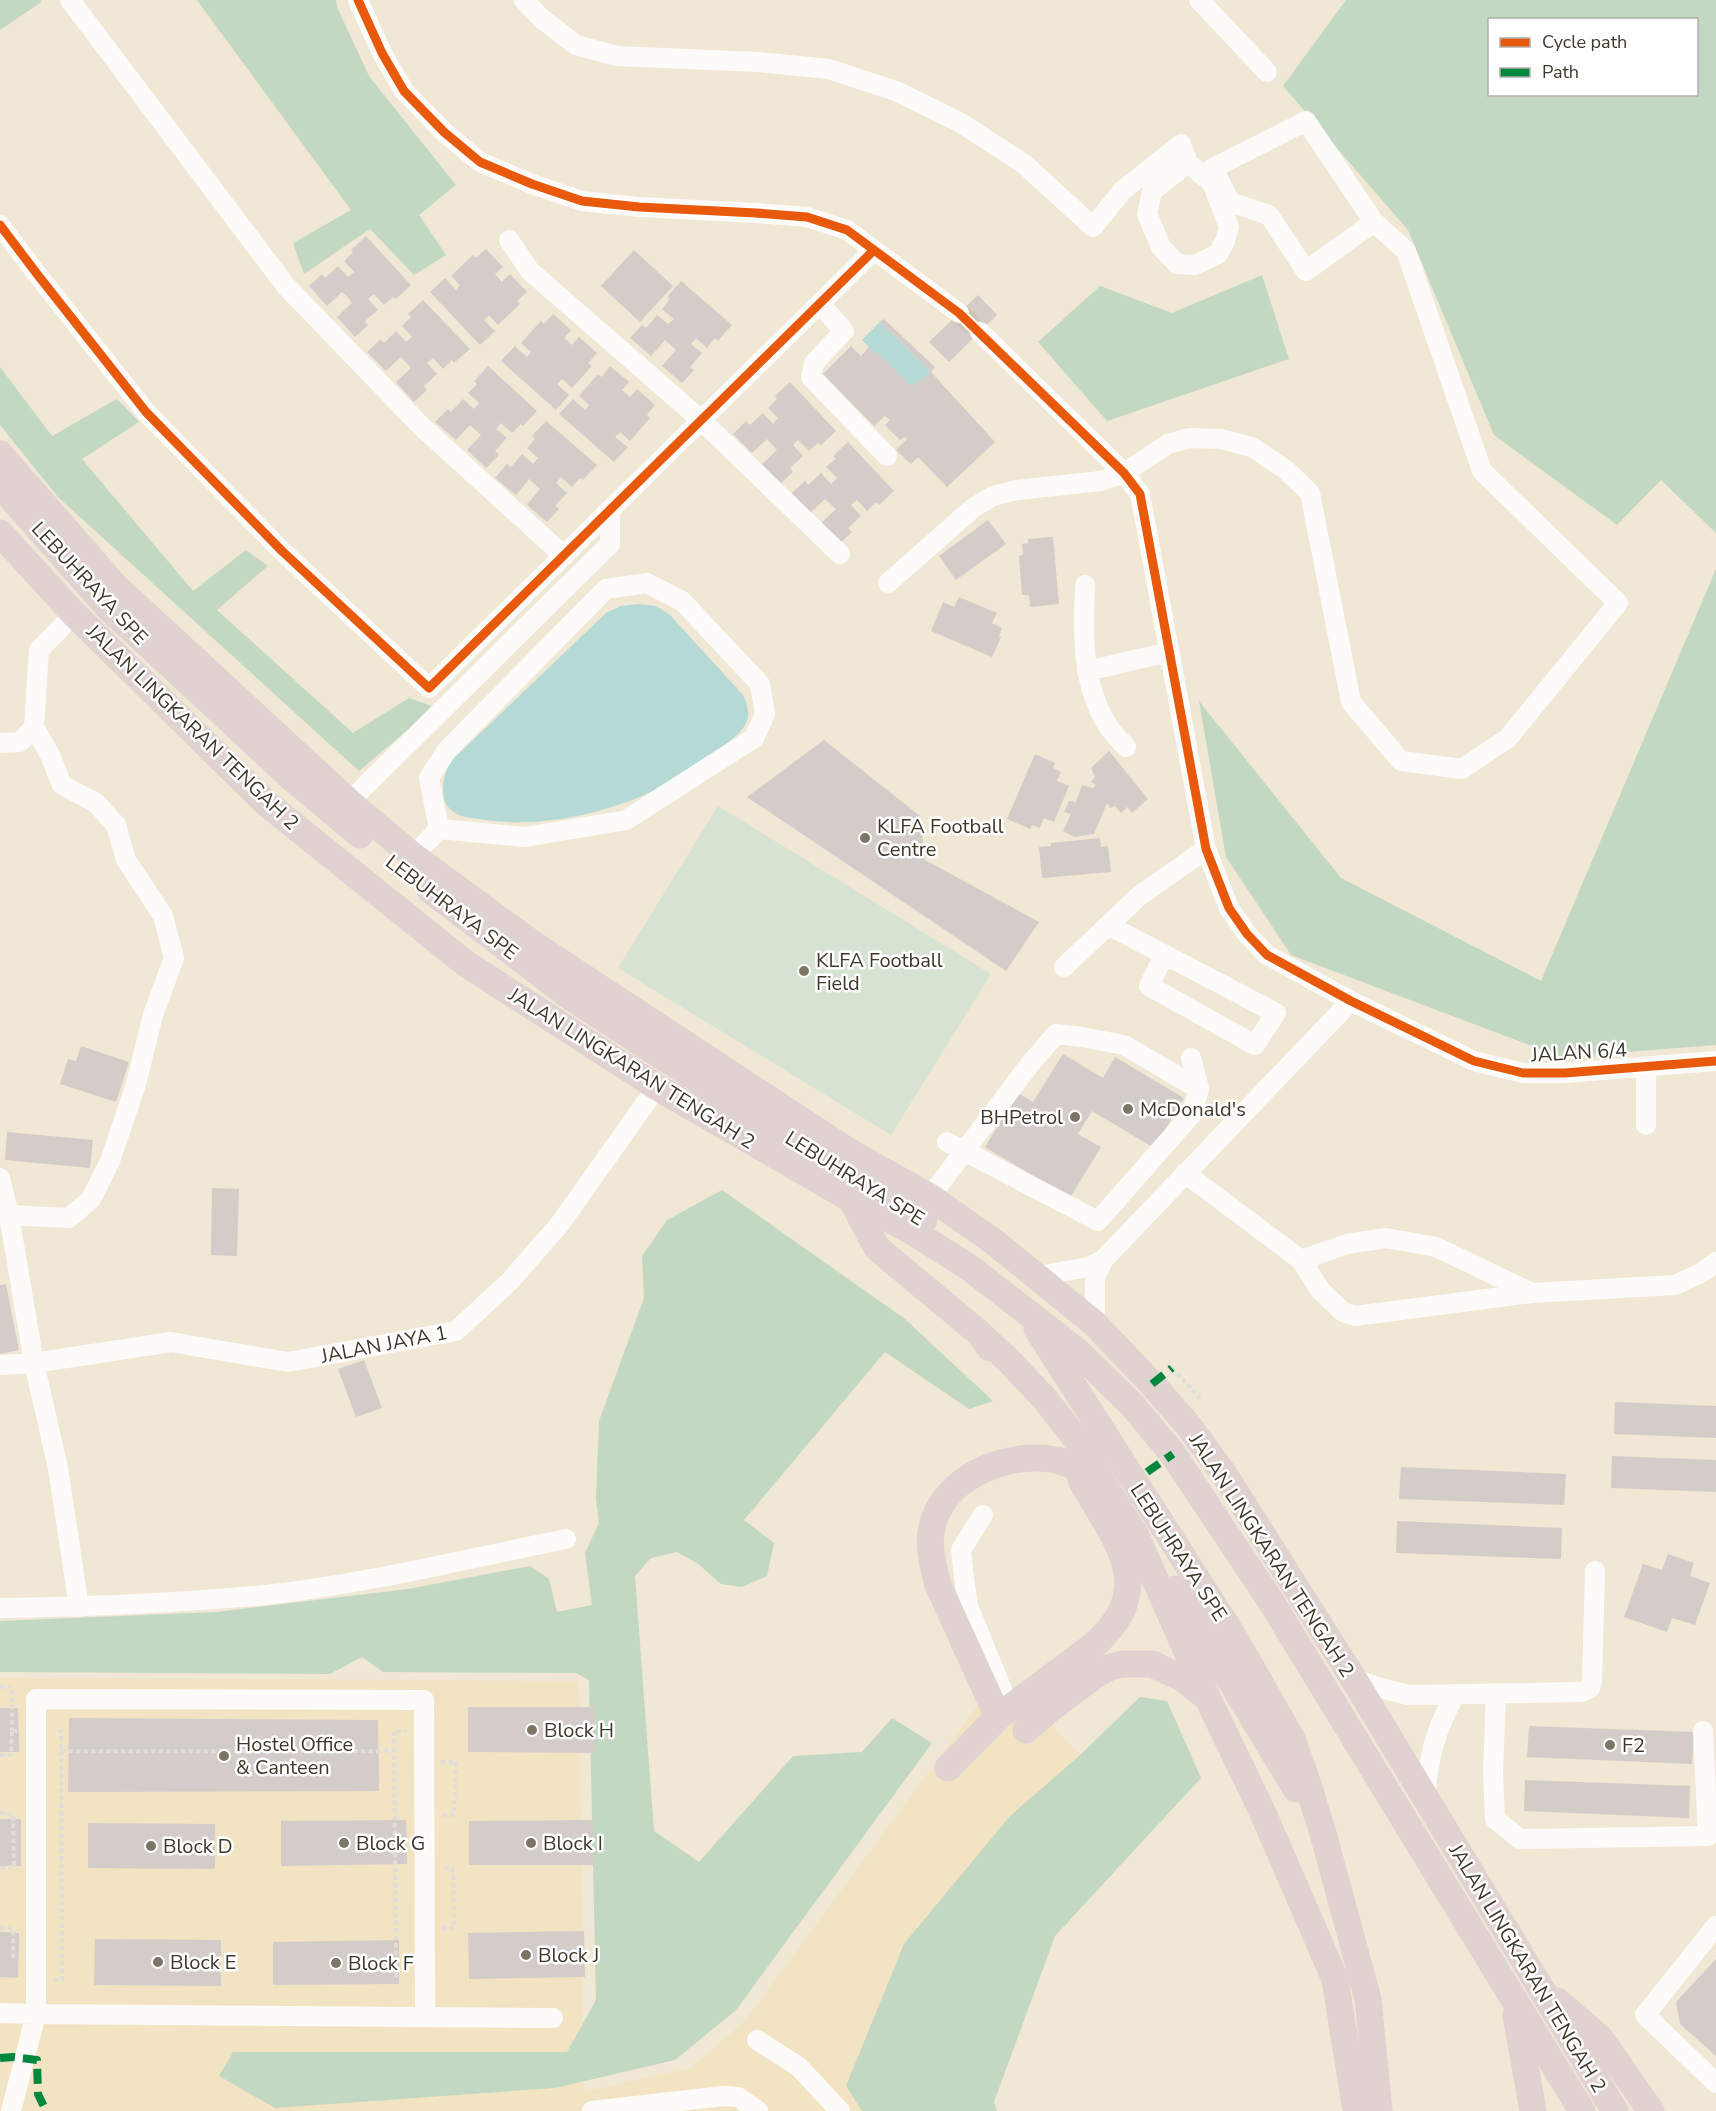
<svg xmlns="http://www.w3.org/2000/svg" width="1716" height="2111" font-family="'Nunito Sans',sans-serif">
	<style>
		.built { fill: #f2e3c3 }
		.green { fill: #d6e2d2 }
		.forest { fill: #c2d8c3; fill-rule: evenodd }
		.water { fill: #b5dad5 }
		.building { fill: #d4ccc9 }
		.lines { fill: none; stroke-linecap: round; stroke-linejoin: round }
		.minor-tunnel { stroke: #ccc4b2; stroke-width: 20; stroke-dasharray: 20 10; stroke-linecap: butt }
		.path { stroke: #e1ded7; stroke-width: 4; stroke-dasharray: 4.5 3; stroke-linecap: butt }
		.minor { stroke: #fdfbf9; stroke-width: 20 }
		.highway { stroke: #e0d2d1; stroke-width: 27 }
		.quiet { stroke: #00873e; stroke-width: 8; stroke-dasharray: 15 8; stroke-linecap: butt }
		.cycleway-casing { stroke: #fff; stroke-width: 13 }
		.cycleway { stroke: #e8590c; stroke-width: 9 }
		.poi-dot { fill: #7c7566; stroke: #fff; stroke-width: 2 }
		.labels { text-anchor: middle; stroke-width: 5; stroke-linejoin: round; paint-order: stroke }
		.street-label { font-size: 20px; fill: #3e382a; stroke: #fff }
		.poi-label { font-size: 20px; fill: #3e382a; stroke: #fff; text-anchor: start }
	</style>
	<rect width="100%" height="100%" fill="#f0e7d4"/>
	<path class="built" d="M 1001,1674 L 1080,1755 L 1010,1816 L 846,2086 L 862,2111 L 0,2111 L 0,1678 L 579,1681 L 584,2092 L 691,2068 L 745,2021 Z"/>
	<path class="green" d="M 718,806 L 991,974 L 891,1135 L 618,968 Z"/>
	<path class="forest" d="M 0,0 L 41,0 L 40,3 L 0,30 Z
		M 197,0 L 336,0 L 337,7 L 369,76 L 456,185 L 419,215 L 446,255 L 414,275 L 370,229 L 304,274 L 293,243 L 351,210 Z
		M 1346,0 L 1716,0 L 1716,533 L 1661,480 L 1617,525 L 1494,435 L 1408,230 L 1283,86 ZM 1490,20 L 1696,20 L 1696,94 L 1490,94 Z
		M 1262,275 L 1289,359 L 1107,421 L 1038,342 L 1100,286 L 1172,313 Z
		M 0,367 L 52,436 L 117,399 L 139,422 L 82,459 L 193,591 L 246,550 L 268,566 L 217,610 L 353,733 L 409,698 L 435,707 L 359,771 L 58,497 L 0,425 Z
		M 1716,569 L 1716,1045 L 1561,1057 L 1291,955 L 1226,857 L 1199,701 L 1341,878 L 1541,981 Z
		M 722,1190 L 905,1319 L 993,1401 L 969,1409 L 885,1352 L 744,1520 L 774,1543 L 767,1576 L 742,1587 L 721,1584 L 697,1563 L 677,1552 L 651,1558 L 635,1576 L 654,1831 L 699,1862 L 793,1756 L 862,1752 L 892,1718 L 932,1743 L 736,2010 L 675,2060 L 555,2088 L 275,2108 L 219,2076 L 233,2052 L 567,2052 L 596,2000 L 589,1680 L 576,1673 L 383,1672 L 362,1657 L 330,1674 L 0,1672 L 0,1621 L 217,1612 L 408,1589 L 530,1566 L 549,1579 L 557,1612 L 592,1605 L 585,1553 L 599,1523 L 596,1499 L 599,1421 L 644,1298 L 642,1256 L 667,1220 Z
		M 1140,1697 L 1167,1701 L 1201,1778 L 1055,1936 L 994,2102 L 997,2111 L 862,2111 L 846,2086 L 904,1944 L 1010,1816 L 1080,1755 Z"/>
	<path class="water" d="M 880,322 L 931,372 L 912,387 L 878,353 L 875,354 L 862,340 Z
		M 638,604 L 656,606 L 670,615 L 743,695 C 747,704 750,712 747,721 C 743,731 733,738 725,745 C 700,768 666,786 635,799 C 587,817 537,827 486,820 C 476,818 464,818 455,813 C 437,802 443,778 449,763 L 606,613 L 621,606 Z"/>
	<path class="building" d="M 366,236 L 411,285 L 396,299 L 393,297 L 384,305 L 374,294 L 368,299 L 378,310 L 365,321 L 368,325 L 355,337 L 337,317 L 352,303 L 348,297 L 342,292 L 327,306 L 309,286 L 322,274 L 325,278 L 338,266 L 348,277 L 354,272 L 344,261 L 353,252 L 351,250 Z
		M 486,249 L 503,267 L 495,274 L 502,282 L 510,274 L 527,292 L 517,301 L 520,304 L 498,325 L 489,315 L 484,320 L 495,331 L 480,345 L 430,292 L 445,278 L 456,290 L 460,285 L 451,276 L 473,255 L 476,258 Z
		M 634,250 L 673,286 L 640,322 L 601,286 Z
		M 681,281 L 732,325 L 718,341 L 715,338 L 707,348 L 696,338 L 691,344 L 702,353 L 690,367 L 694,370 L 682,383 L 662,366 L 676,350 L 665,340 L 651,356 L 630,338 L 642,325 L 646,328 L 657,315 L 668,324 L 674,319 L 662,309 L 670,299 L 667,297 Z
		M 978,295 L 997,315 L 949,362 L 929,342 Z
		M 423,300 L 470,349 L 454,363 L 452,360 L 443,369 L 433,358 L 427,363 L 437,374 L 424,386 L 427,390 L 414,402 L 396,382 L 411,368 L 401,357 L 386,371 L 367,352 L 380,340 L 384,343 L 396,331 L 406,342 L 412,337 L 402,326 L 411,317 L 408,314 Z
		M 553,314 L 571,330 L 564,338 L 568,341 L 572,345 L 579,337 L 597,353 L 588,363 L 592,366 L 572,388 L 562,379 L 557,384 L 569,395 L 556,410 L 501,361 L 515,346 L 527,357 L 531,352 L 521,343 L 541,321 L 544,324 Z
		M 884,319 L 935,367 L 931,372 L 880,322 Z
		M 851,346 L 861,356 L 869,347 L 875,354 L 877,352 L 912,387 L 931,372 L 995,442 L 947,487 L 918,457 L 911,464 L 896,450 L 907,439 L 904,437 L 900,440 L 885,425 L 890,420 L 885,416 L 874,426 L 823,374 Z
		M 488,366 L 537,411 L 523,426 L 521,424 L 512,433 L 501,423 L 496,429 L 507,438 L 495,451 L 499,455 L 486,468 L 467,450 L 481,435 L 470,425 L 456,440 L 435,422 L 448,409 L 451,412 L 463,399 L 474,409 L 479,403 L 468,393 L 477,384 L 474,381 Z
		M 610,366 L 629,382 L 622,390 L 630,397 L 637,389 L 655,405 L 647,415 L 650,418 L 630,441 L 620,432 L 615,437 L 628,447 L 614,462 L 559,414 L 573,399 L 585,410 L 589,405 L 579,396 L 598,374 L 602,377 Z
		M 790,382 L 836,431 L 821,445 L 818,443 L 809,451 L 798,440 L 793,445 L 803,456 L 790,468 L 793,472 L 780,484 L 762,464 L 777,450 L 767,439 L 752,453 L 733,434 L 746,421 L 750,425 L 763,413 L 773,424 L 778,418 L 768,408 L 777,399 L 775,396 Z
		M 546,421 L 597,465 L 583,480 L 580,478 L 572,487 L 561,477 L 556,483 L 567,493 L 555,506 L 559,509 L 547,522 L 527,505 L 540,489 L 529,479 L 516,495 L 495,478 L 507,464 L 511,467 L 522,454 L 533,464 L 538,458 L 527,448 L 535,439 L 532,436 Z
		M 848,442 L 894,491 L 879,505 L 876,502 L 867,511 L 857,500 L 851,505 L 861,516 L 848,528 L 852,532 L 839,544 L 820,524 L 836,509 L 825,499 L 810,513 L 792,493 L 805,481 L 808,485 L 821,473 L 831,484 L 837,478 L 826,467 L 836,459 L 833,456 Z
		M 988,520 L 1006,544 L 956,580 L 939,556 Z
		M 1053,537 L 1059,604 L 1030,607 L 1029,595 L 1022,595 L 1019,556 L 1023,555 L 1022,544 L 1028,543 L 1028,539 Z
		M 959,597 L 997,613 L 992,623 L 1002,628 L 999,636 L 1001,637 L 992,657 L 931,631 L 943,602 L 954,607 Z
		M 824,740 L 920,816 L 925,860 L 1039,922 L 1006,971 L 747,797 Z
		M 1109,751 L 1148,799 L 1132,813 L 1127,807 L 1121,813 L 1115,806 L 1110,808 L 1107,803 L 1094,834 L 1074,837 L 1063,831 L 1071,814 L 1064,812 L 1069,801 L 1076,802 L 1082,785 L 1093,788 L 1096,785 L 1091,782 L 1095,777 L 1091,768 Z
		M 1035,754 L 1055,763 L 1053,768 L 1061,772 L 1057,781 L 1069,786 L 1054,822 L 1044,818 L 1040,828 L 1032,825 L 1030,829 L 1007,819 Z
		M 1100,838 L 1101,847 L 1108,846 L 1111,872 L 1042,878 L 1039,847 L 1051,846 L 1051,843 Z
		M 81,1046 L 129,1062 L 116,1102 L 60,1084 L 68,1059 L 76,1061 Z
		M 1063,1054 L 1103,1078 L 1115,1057 L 1184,1098 L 1154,1148 L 1092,1111 L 1078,1134 L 1101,1147 L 1070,1198 L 985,1147 L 1018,1093 L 1033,1102 Z
		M 7,1132 L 93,1140 L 90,1168 L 5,1160 Z
		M 212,1188 L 239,1189 L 237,1256 L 211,1255 Z
		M 6,1284 L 19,1350 L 0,1354 L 0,1285 Z
		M 364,1360 L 382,1408 L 356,1417 L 338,1369 Z
		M 1615,1402 L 1716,1406 L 1716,1438 L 1614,1434 Z
		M 1612,1456 L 1716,1460 L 1716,1492 L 1611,1488 Z
		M 1401,1467 L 1566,1474 L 1564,1505 L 1399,1499 Z
		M 1397,1521 L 1562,1528 L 1561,1559 L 1396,1553 Z
		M 1668,1554 L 1694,1563 L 1690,1576 L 1710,1583 L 1695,1625 L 1672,1618 L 1667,1632 L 1624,1617 L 1643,1564 L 1662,1570 Z
		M 468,1707 L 595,1707 L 595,1753 L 468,1752 Z
		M 0,1708 L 18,1708 L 19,1752 L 0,1752 Z
		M 69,1718 L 378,1720 L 379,1791 L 68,1792 Z
		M 1529,1726 L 1694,1732 L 1692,1764 L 1527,1757 Z
		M 1525,1780 L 1690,1786 L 1689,1818 L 1524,1811 Z
		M 0,1819 L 21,1819 L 21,1866 L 0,1866 Z
		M 406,1820 L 407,1864 L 281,1866 L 281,1821 Z
		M 593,1820 L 594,1865 L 469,1865 L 469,1821 Z
		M 88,1823 L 215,1824 L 215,1869 L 88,1868 Z
		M 584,1931 L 585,1977 L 469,1979 L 468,1933 Z
		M 0,1932 L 19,1933 L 18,1978 L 0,1977 Z
		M 95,1939 L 221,1940 L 221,1986 L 94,1985 Z
		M 399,1940 L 399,1984 L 273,1985 L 273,1942 Z
		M 1716,1959 L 1716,2056 L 1680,2024 L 1676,2002 Z"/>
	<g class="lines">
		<path class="minor-tunnel" d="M 959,313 L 980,332"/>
		<path class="path" d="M 1172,1368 L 1199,1397 L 1195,1400
			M 0,1687 L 12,1687 L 12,1731
			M 61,1751 L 394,1751 L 396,1979
			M 394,1751 L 394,1731 L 407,1731
			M 0,1755 L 11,1755 L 12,1731 L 17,1731
			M 441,1762 L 456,1762 L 454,1815 L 443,1816
			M 0,1813 L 13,1814 L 14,1867 L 0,1868
			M 0,1928 L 13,1929 L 13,1959
			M 442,1928 L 454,1928 L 453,1869 L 442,1868
			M 54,1980 L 62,1980 L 61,1731 L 55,1731"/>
		<path class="minor" d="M 70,0 L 286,286 L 421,426 L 564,556
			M 358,0 L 382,53 L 404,91 L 444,132 L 480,162 L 532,184 L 582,201 L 639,207 L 756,213 L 807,217 L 847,230 L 959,313
			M 524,0 L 541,18 L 576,45 L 617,56 L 758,62 L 829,69 L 896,91 L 961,123 L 1024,164 L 1093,227 L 1123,190 L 1181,144 L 1188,163 L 1212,183 L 1229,227 L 1225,241 L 1218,254 L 1195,265 L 1177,264 L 1161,247 L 1147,214 L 1152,191 L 1188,163
			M 1199,0 L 1267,72
			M 0,225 L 37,274 L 146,412 L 282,551 L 429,688 L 874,250
			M 509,240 L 530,271 L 701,420 L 840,554
			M 820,304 L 844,331 L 814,363 L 811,377 L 887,456
			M 980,332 L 1124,473 L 1140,494 L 1206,849 L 1229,908 L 1247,934 L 1267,955 L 1351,1001 L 1474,1061 L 1523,1073 L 1565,1073 L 1716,1061
			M 888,583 L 973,508 L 993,496 L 1017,490 L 1101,481 L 1124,473 L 1168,444 L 1190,438 L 1221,439 L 1252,447 L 1286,470 L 1310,493 L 1351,702 L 1401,761 L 1462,769 L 1508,738 L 1618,603 L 1482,471 L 1406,251 L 1374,222 L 1306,121 L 1213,168 L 1230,202 L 1269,215 L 1306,271 L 1374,222
			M 1085,585 C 1083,633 1081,683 1108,726 C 1113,734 1120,740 1126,747
			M 1087,671 L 1169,652
			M 0,743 L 20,742 L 34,727 L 39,650 L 74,614
			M 349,802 L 610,544 L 610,510
			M 413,856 L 439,829 L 525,837 L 626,820 L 754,738 L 765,714 L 760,684 L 682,601 L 647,583 L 606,589 L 447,750 L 429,778 L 439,829
			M 1108,925 L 1276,1013 L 1255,1045 L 1149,986 L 1164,955
			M 1064,967 L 1139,896 L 1206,849
			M 1646,1067 L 1646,1125
			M 947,1142 L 1098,1221 L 1191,1115 L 1199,1089 L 1191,1058
			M 1185,1173 L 1301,1260 L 1321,1291 L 1343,1312 L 1355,1316 L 1532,1293
			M 0,1178 L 9,1215 L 34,1363 L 58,1468 L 79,1607
			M 930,1197 L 1030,1064 L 1056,1034 L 1082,1037 L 1124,1045 L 1199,1089
			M 0,1216 L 9,1215 L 69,1218 L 91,1199 L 110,1161 L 136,1084 L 153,1015 L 174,958 L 163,916 L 126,860 L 116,825 L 96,803 L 62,785 L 50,755 L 34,727
			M 1301,1260 L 1347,1244 L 1386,1238 L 1436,1247 L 1532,1293 L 1675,1285 L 1701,1273 L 1716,1262
			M 1038,1276 L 1088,1267 L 1103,1260
			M 1095,1324 L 1095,1277 L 1103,1260 L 1351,1001
			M 0,1365 L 34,1363 L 171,1342 L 288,1362 L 456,1331 L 510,1281 L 559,1225 L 657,1087
			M 983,1515 L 961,1550 L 964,1577 L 968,1606 L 1010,1709
			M 0,1608 C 88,1607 177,1603 265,1595 C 366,1584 466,1559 566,1539
			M 1353,1678 L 1377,1687 L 1408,1695 L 1582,1692 L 1590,1688 L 1592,1682 L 1595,1571
			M 1496,1694 L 1493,1772 L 1495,1819 L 1520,1839 L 1708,1836 L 1703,1731
			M 1425,1798 C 1429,1757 1434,1732 1455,1695
			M 1716,1926 L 1645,2015 L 1716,2083
			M 0,2013 L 36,2014 L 36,1699 L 424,1700 L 425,2016
			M 757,2040 L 799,2067 L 840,2111
			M 11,2111 L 36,2014 L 553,2018
			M 592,2111 L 723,2096 L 738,2097 L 758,2111"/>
		<path class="highway" d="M 0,454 L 116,587 L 349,802 L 413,856 L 533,944 L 848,1151 L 930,1197 L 994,1242 L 1095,1324 L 1152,1384 L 1188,1425 L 1224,1474 L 1353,1678 L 1615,2111
			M 0,485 L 109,608 L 293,779 L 360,835
			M 0,533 L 74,614 L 266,803 L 465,963 L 657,1087 L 851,1199 L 910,1230 L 970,1268 L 1077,1351 L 1132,1405 L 1173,1454 L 1272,1603 L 1582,2111
			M 430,890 L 572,998 L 669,1061 L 924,1220
			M 851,1199 L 877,1248 L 979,1333 L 990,1348
			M 1037,1329 L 1234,1637 L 1292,1739 L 1306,1778 L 1324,1837 L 1368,1999 L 1379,2111
			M 979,1333 L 1010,1362 L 1044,1398 L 1074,1436 L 1136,1536 L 1207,1697 L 1262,1811 L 1335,1979 L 1356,2111
			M 1175,1589 L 1296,1789
			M 998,1717 L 938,1585 C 932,1563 926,1539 935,1517 C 952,1473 1012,1451 1056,1460 C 1073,1464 1088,1474 1101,1484
			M 1026,1730 L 1050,1709 L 1094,1676 L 1110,1667 L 1122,1664 L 1152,1664 L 1184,1679 L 1206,1697
			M 948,1768 L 998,1717 L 1094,1645 C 1160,1587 1115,1541 1081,1480
			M 1557,2001 L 1600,2038 L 1651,2111
			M 1516,2015 L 1533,2111"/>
		<path class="quiet" d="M 1152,1384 L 1172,1368
			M 1147,1472 L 1173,1454
			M 0,2058 L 13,2057 L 37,2060 L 38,2094 L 46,2111"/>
		<g class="cycleway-casing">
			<path id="cycleway" d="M 358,0 L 382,53 L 404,91 L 444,132 L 480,162 L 532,184 L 582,201 L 639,207 L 756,213 L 807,217 L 847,230 L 959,313 L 1124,473 L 1140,494 L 1206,849 L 1229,908 L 1247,934 L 1267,955 L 1351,1001 L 1474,1061 L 1523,1073 L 1565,1073 L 1716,1061
				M 0,225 L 37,274 L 146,412 L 282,551 L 429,688 L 874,250"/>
		</g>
		<use href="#cycleway" class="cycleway"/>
	</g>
	<g class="poi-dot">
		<circle cx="865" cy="838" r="6"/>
		<circle cx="804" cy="971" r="6"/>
		<circle cx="1128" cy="1109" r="6"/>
		<circle cx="1075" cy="1117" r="6"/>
		<circle cx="532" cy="1730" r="6"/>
		<circle cx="1610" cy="1745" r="6"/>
		<circle cx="224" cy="1756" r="6"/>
		<circle cx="344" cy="1843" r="6"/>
		<circle cx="531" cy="1843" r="6"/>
		<circle cx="151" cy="1846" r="6"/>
		<circle cx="526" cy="1955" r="6"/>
		<circle cx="158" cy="1962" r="6"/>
		<circle cx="336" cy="1963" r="6"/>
	</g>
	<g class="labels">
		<g class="street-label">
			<text transform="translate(90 583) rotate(47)" y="7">LEBUHRAYA SPE</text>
			<text transform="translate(193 727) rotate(44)" y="7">JALAN LINGKARAN TENGAH 2</text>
			<text transform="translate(452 907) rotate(37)" y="7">LEBUHRAYA SPE</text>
			<text transform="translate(1579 1052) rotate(-3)" y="7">JALAN 6/4</text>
			<text transform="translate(632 1068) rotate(32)" y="7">JALAN LINGKARAN TENGAH 2</text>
			<text transform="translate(855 1178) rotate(32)" y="7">LEBUHRAYA SPE</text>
			<text transform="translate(384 1344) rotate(-11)" y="7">JALAN JAYA 1</text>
			<text transform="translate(1179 1552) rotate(57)" y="7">LEBUHRAYA SPE</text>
			<text transform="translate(1272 1555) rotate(57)" y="7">JALAN LINGKARAN TENGAH 2</text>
			<text transform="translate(1528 1968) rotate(59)" y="7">JALAN LINGKARAN TENGAH 2</text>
		</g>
		<g class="poi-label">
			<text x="877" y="833">KLFA Football<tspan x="877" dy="23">Centre</tspan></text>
			<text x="816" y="967">KLFA Football<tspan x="816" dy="23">Field</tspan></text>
			<text x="1140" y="1116">McDonald's</text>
			<text x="1063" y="1124" text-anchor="end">BHPetrol</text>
			<text x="544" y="1737">Block H</text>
			<text x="236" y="1751">Hostel Office<tspan x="236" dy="23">&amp; Canteen</tspan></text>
			<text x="1622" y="1752">F2</text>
			<text x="356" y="1850">Block G</text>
			<text x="543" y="1850">Block I</text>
			<text x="163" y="1853">Block D</text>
			<text x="538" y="1962">Block J</text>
			<text x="170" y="1969">Block E</text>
			<text x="348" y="1970">Block F</text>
		</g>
	</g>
	<rect x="1488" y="18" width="210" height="78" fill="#ffffff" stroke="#b2afaa" stroke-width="1.5"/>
	<rect x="1500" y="38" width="30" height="9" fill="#e8590c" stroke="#b2afaa" stroke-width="1.5"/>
	<text x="1542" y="48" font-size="18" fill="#3e382a">Cycle path</text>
	<rect x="1500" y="68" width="30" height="9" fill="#00873e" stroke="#b2afaa" stroke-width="1.5"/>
	<text x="1542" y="78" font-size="18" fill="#3e382a">Path</text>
</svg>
